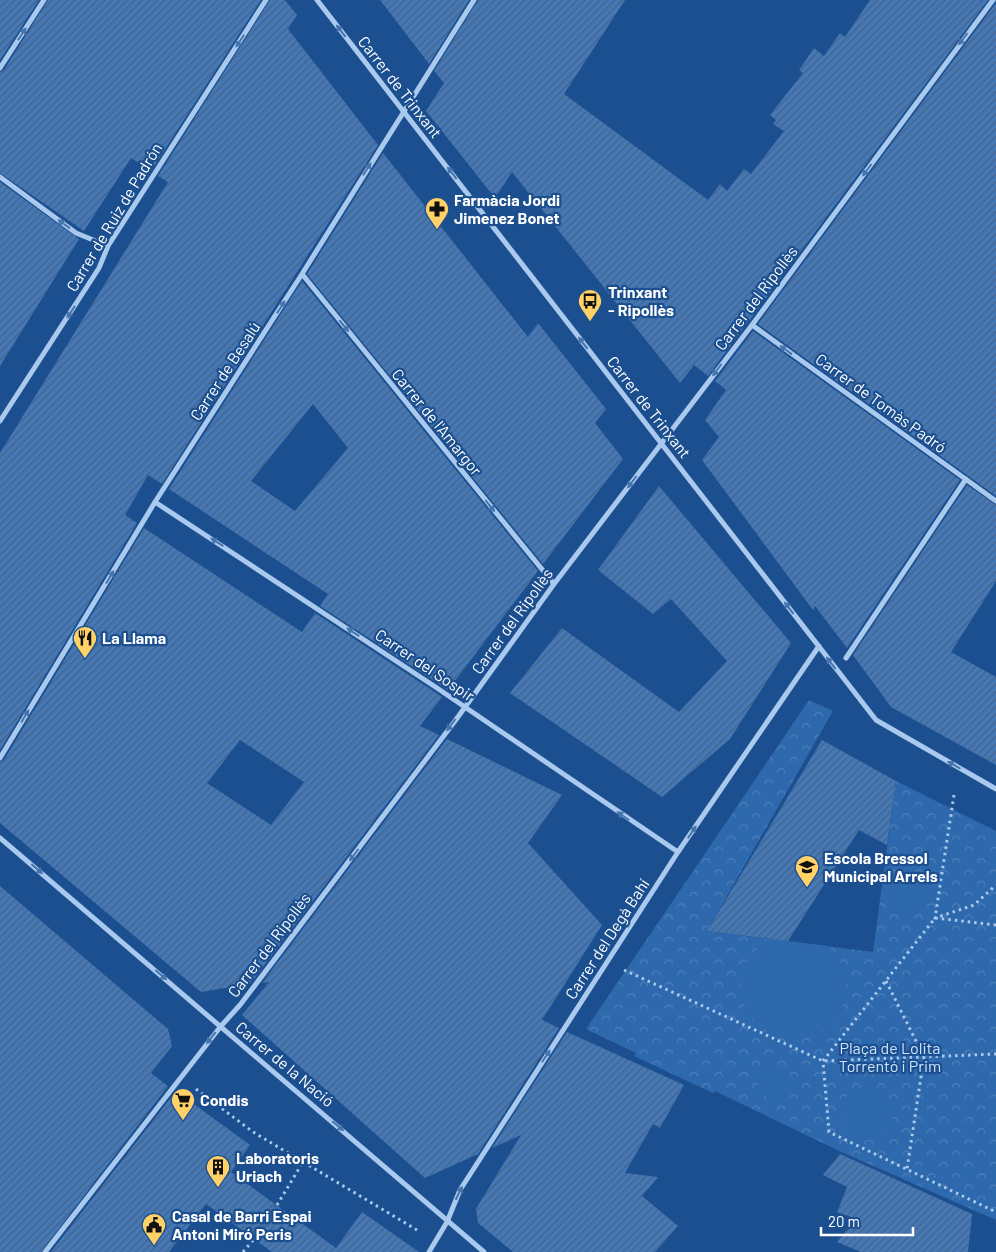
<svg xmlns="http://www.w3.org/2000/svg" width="996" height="1252" font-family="Barlow,sans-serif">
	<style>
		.park { fill: url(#park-crowns) }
		.garden { fill: #2e69ad }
		.building { fill: url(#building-hatch); fill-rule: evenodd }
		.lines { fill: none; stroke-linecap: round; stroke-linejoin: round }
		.street-tunnel { stroke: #3d69a0; stroke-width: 5; stroke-dasharray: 5 2.5; stroke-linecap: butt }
		.path { stroke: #a9c9ee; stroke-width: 3; stroke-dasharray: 2.5 4; stroke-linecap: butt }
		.street { stroke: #a9c9ee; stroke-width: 5 }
		.oneway { fill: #4674ac }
		.labels { text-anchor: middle; stroke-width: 4.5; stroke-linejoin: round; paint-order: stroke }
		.street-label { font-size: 16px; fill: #fff; stroke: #1b4f8f }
		.poi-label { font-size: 16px; font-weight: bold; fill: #fff; stroke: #1b4f8f; text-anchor: start }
		.park-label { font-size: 16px; fill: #cfe3fa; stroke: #1b4f8f }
	</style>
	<defs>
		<pattern id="park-crowns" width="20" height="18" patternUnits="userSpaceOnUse" patternTransform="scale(1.25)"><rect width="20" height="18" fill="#2e69ad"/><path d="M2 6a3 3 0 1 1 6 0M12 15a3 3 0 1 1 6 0" fill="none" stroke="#4d80b9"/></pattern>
		<pattern id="building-hatch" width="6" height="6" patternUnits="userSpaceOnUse" patternTransform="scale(1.25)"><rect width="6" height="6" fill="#4478b7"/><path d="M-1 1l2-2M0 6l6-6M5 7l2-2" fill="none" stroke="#486282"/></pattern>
	</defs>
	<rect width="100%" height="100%" fill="#1b4f8f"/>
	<path class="park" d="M 809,700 L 833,711 L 707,931 L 873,952 L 896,781 L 996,831 L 996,1220 L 837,1150 L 715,1091 L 713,1093 L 634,1056 L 636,1053 L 586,1029 Z"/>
	<path class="garden" d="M886 891a21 21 0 1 1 42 0a21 21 0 1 1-42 0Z
		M 772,939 L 828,946 C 881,998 810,1072 756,1022 C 744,1011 739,992 742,977 C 745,961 756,945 772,939 Z
		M758 1083a16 16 0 1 1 32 0a16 16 0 1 1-32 0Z
		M840 1114a26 26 0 1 1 52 0a26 26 0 1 1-52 0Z"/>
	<path class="building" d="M 0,0 L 39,0 L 0,60 Z
		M 48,0 L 261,0 L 151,171 L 131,158 L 84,231 L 0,173 L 0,72 L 4,70 Z
		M 270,0 L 285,0 L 297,15 L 288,29 L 378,145 L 162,484 L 148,475 L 125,515 L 137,523 L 0,750 L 0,453 L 168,182 L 158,176 Z
		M 380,0 L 469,0 L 429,64 Z
		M 478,0 L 625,0 L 564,94 L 708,200 L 720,184 L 727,191 L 744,169 L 751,174 L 784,131 L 773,124 L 776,120 L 770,115 L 803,73 L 799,70 L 814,48 L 824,56 L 840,33 L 845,37 L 870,0 L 988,0 L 708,376 L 694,365 L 680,383 L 512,172 L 495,198 L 426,111 L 444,83 L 434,71 Z
		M 996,3 L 996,496 L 758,324 Z
		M 383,153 L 528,337 L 538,323 L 606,409 L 595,423 L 623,459 L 543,564 L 307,274 Z
		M 0,182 L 79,239 L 0,366 Z
		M 302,281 L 538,571 L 448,690 L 320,606 L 328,594 L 169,489 ZM 313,404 L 348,448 L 295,511 L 251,481 Z
		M 753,331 L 960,480 L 847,648 L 815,606 L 813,610 L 702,460 L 719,437 L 705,420 L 726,390 L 715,381 Z
		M 967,485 L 996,505 L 996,581 L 951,652 L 996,677 L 996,765 L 891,707 L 853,655 Z
		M 659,486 L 791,643 L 730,739 L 662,797 L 510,693 L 562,628 L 679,712 L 727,661 L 671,599 L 653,614 L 598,570 Z
		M 144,528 L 302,632 L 315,613 L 442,697 L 420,726 L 439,735 L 250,984 L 201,992 L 0,823 L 0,762 L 4,760 ZM 240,740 L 304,782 L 271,825 L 207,783 Z
		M 447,739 L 562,795 L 528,843 L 602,925 L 542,1020 L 559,1028 L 478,1154 L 425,1178 L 242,1015 L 269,982 L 262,983 Z
		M 822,740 L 896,781 L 887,845 L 859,830 L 788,941 L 707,931 Z
		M 0,886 L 168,1029 L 172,1046 L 151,1073 L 168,1086 L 41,1252 L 0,1252 Z
		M 567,1032 L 684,1085 L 660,1128 L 653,1124 L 625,1173 L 658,1177 L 642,1196 L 678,1226 L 655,1252 L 513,1252 L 478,1223 L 476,1209 L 521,1135 L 492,1148 Z
		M 176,1091 L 250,1145 L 231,1172 L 336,1248 L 362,1212 L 419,1252 L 272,1252 L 206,1204 L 169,1252 L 51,1252 Z
		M 840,1154 L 972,1214 L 968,1252 L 861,1252 L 837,1242 L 856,1219 L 837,1212 L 847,1187 L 823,1175 Z"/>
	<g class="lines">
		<path class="street-tunnel" d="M 254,1239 L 277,1205"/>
		<path class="path" d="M 954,795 L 935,918 L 974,905 L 996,885
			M 996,925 L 935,918 L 823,1061 L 829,1132 L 996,1212
			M 624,970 L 823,1061 L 996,1054
			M 886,981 L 924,1057 L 907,1169
			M 196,1089 L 253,1132 L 417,1230
			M 277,1205 L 303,1162
			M 243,1252 L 254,1239"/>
		<path class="street" d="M 317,0 L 876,720 L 996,789
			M 0,68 L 44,0
			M 0,177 L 76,233 L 108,246
			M 302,274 L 554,584
			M 752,325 L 996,501
			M 0,421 L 99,268 L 108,246 L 266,0
			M 155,502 L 437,688 L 678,852
			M 846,658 L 966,479
			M 0,758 L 155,502 L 302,274 L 474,0
			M 0,838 L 484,1252
			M 45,1252 L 221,1026 L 240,1005 L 455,721 L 554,584 L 752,325 L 993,0
			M 429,1252 L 447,1222 L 460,1190 L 678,852 L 819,646"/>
	</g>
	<defs><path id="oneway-solid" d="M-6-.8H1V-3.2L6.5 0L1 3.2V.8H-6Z" transform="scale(1.25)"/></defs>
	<g class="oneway">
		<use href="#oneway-solid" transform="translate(341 31) rotate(-128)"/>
		<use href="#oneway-solid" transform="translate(22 34) rotate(-57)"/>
		<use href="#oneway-solid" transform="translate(963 39) rotate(127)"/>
		<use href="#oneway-solid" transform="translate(240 41) rotate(123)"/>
		<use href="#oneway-solid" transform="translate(367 169) rotate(-58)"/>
		<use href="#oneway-solid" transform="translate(867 170) rotate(127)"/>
		<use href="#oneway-solid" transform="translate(452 173) rotate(-128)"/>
		<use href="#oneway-solid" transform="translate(64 224) rotate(-144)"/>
		<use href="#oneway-solid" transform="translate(281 307) rotate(-57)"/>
		<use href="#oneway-solid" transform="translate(71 312) rotate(123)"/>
		<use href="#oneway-solid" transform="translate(344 326) rotate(51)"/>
		<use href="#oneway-solid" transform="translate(583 343) rotate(-128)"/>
		<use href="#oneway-solid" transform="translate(786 350) rotate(-144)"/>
		<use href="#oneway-solid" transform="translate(717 370) rotate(127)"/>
		<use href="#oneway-solid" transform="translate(632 482) rotate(127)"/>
		<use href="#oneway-solid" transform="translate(490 506) rotate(51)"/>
		<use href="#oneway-solid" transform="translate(217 542) rotate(-147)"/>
		<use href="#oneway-solid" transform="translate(110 577) rotate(-59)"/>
		<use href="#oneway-solid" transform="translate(789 608) rotate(-128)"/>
		<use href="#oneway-solid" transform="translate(353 632) rotate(-147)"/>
		<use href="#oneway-solid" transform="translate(831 663) rotate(-128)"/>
		<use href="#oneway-solid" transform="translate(25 716) rotate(-59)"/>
		<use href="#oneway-solid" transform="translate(451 725) rotate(127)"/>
		<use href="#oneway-solid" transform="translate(954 765) rotate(-150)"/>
		<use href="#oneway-solid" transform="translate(623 816) rotate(-145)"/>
		<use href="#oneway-solid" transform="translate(692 832) rotate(-56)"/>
		<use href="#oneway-solid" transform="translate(354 855) rotate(127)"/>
		<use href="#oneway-solid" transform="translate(37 869) rotate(41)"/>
		<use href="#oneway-solid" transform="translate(161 975) rotate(41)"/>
		<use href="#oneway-solid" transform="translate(211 1038) rotate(128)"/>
		<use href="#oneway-solid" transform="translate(546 1056) rotate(-57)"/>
		<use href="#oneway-solid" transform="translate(338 1126) rotate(40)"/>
		<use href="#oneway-solid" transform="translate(459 1193) rotate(-64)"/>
	</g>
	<defs>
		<g id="pharmacy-pin" transform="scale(1.25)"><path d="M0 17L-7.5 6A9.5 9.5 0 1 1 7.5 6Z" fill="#ffd166" stroke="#1b4f8f"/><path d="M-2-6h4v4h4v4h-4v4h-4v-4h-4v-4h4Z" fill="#111"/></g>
		<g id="bus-pin" transform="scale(1.25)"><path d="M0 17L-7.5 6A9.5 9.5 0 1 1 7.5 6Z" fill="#ffd166" stroke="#1b4f8f"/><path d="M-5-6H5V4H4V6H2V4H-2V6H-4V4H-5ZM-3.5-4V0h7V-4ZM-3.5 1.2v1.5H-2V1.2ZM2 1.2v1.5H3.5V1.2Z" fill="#111"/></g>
		<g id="restaurant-pin" transform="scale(1.25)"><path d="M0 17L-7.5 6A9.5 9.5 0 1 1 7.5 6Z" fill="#ffd166" stroke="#1b4f8f"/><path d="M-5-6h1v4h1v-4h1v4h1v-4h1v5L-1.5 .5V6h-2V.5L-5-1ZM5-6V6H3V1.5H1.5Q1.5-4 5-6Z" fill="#111"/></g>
		<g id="school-pin" transform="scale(1.25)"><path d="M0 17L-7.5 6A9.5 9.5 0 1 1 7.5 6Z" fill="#ffd166" stroke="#1b4f8f"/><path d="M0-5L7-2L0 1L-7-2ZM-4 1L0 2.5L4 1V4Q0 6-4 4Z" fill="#111"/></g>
		<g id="supermarket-pin" transform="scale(1.25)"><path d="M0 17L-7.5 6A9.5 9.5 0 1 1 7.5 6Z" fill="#ffd166" stroke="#1b4f8f"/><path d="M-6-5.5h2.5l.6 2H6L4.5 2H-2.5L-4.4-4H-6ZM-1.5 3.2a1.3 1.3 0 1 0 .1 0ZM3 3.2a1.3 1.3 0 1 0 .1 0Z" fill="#111"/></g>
		<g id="building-pin" transform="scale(1.25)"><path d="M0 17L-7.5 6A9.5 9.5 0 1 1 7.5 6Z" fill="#ffd166" stroke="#1b4f8f"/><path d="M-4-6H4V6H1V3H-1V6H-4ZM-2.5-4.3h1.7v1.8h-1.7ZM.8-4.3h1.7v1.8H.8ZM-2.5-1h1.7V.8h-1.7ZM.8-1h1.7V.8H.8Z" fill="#111"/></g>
		<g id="civic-pin" transform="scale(1.25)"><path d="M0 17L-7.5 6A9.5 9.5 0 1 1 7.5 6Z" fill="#ffd166" stroke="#1b4f8f"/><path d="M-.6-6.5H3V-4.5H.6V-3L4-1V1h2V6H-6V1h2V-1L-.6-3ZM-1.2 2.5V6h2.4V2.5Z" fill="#111"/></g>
	</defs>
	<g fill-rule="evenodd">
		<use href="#pharmacy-pin" x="437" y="209"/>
		<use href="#bus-pin" x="590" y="301"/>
		<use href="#restaurant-pin" x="85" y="638"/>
		<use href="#school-pin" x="807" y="867"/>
		<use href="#supermarket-pin" x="183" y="1100"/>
		<use href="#building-pin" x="218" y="1167"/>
		<use href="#civic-pin" x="154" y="1225"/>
	</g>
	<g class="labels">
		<g class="street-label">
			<text transform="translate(400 87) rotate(52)" y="6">Carrer de Trinxant</text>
			<text transform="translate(114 217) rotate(-59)" y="6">Carrer de Ruiz de Padrón</text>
			<text transform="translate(756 298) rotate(-53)" y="6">Carrer del Ripollès</text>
			<text transform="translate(225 371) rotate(-57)" y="6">Carrer de Besalú</text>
			<text transform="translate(881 403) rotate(36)" y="6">Carrer de Tomàs Padró</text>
			<text transform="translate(649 407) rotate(52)" y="6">Carrer de Trinxant</text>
			<text transform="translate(437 422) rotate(51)" y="6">Carrer de l'Amargor</text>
			<text transform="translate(512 621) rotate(-54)" y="6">Carrer del Ripollès</text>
			<text transform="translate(425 665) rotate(34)" y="6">Carrer del Sospir</text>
			<text transform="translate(607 939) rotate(-57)" y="6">Carrer del Degà Bahí</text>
			<text transform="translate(269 945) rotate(-53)" y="6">Carrer del Ripollès</text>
			<text transform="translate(285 1064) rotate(40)" y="6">Carrer de la Nació</text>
		</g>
		<g class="poi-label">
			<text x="454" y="206">Farmàcia Jordi<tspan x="454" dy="18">Jimenez Bonet</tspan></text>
			<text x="608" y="298">Trinxant<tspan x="608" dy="18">- Ripollès</tspan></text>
			<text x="102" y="644">La Llama</text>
			<text x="824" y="864">Escola Bressol<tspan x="824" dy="18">Municipal Arrels</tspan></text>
			<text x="200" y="1106">Condis</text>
			<text x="236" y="1164">Laboratoris<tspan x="236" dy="18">Uriach</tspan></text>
			<text x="172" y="1222">Casal de Barri Espai<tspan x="172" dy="18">Antoni Miró Peris</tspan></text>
		</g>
		<g class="park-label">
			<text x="890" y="1054">Plaça de Lolita<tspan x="890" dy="18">Torrentó i Prim</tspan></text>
		</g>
	</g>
	<path d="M821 1227v8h92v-8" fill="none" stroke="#ffffff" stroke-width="2.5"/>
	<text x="828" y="1227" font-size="15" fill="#ffffff" stroke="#1b4f8f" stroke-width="4" paint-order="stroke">20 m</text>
</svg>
